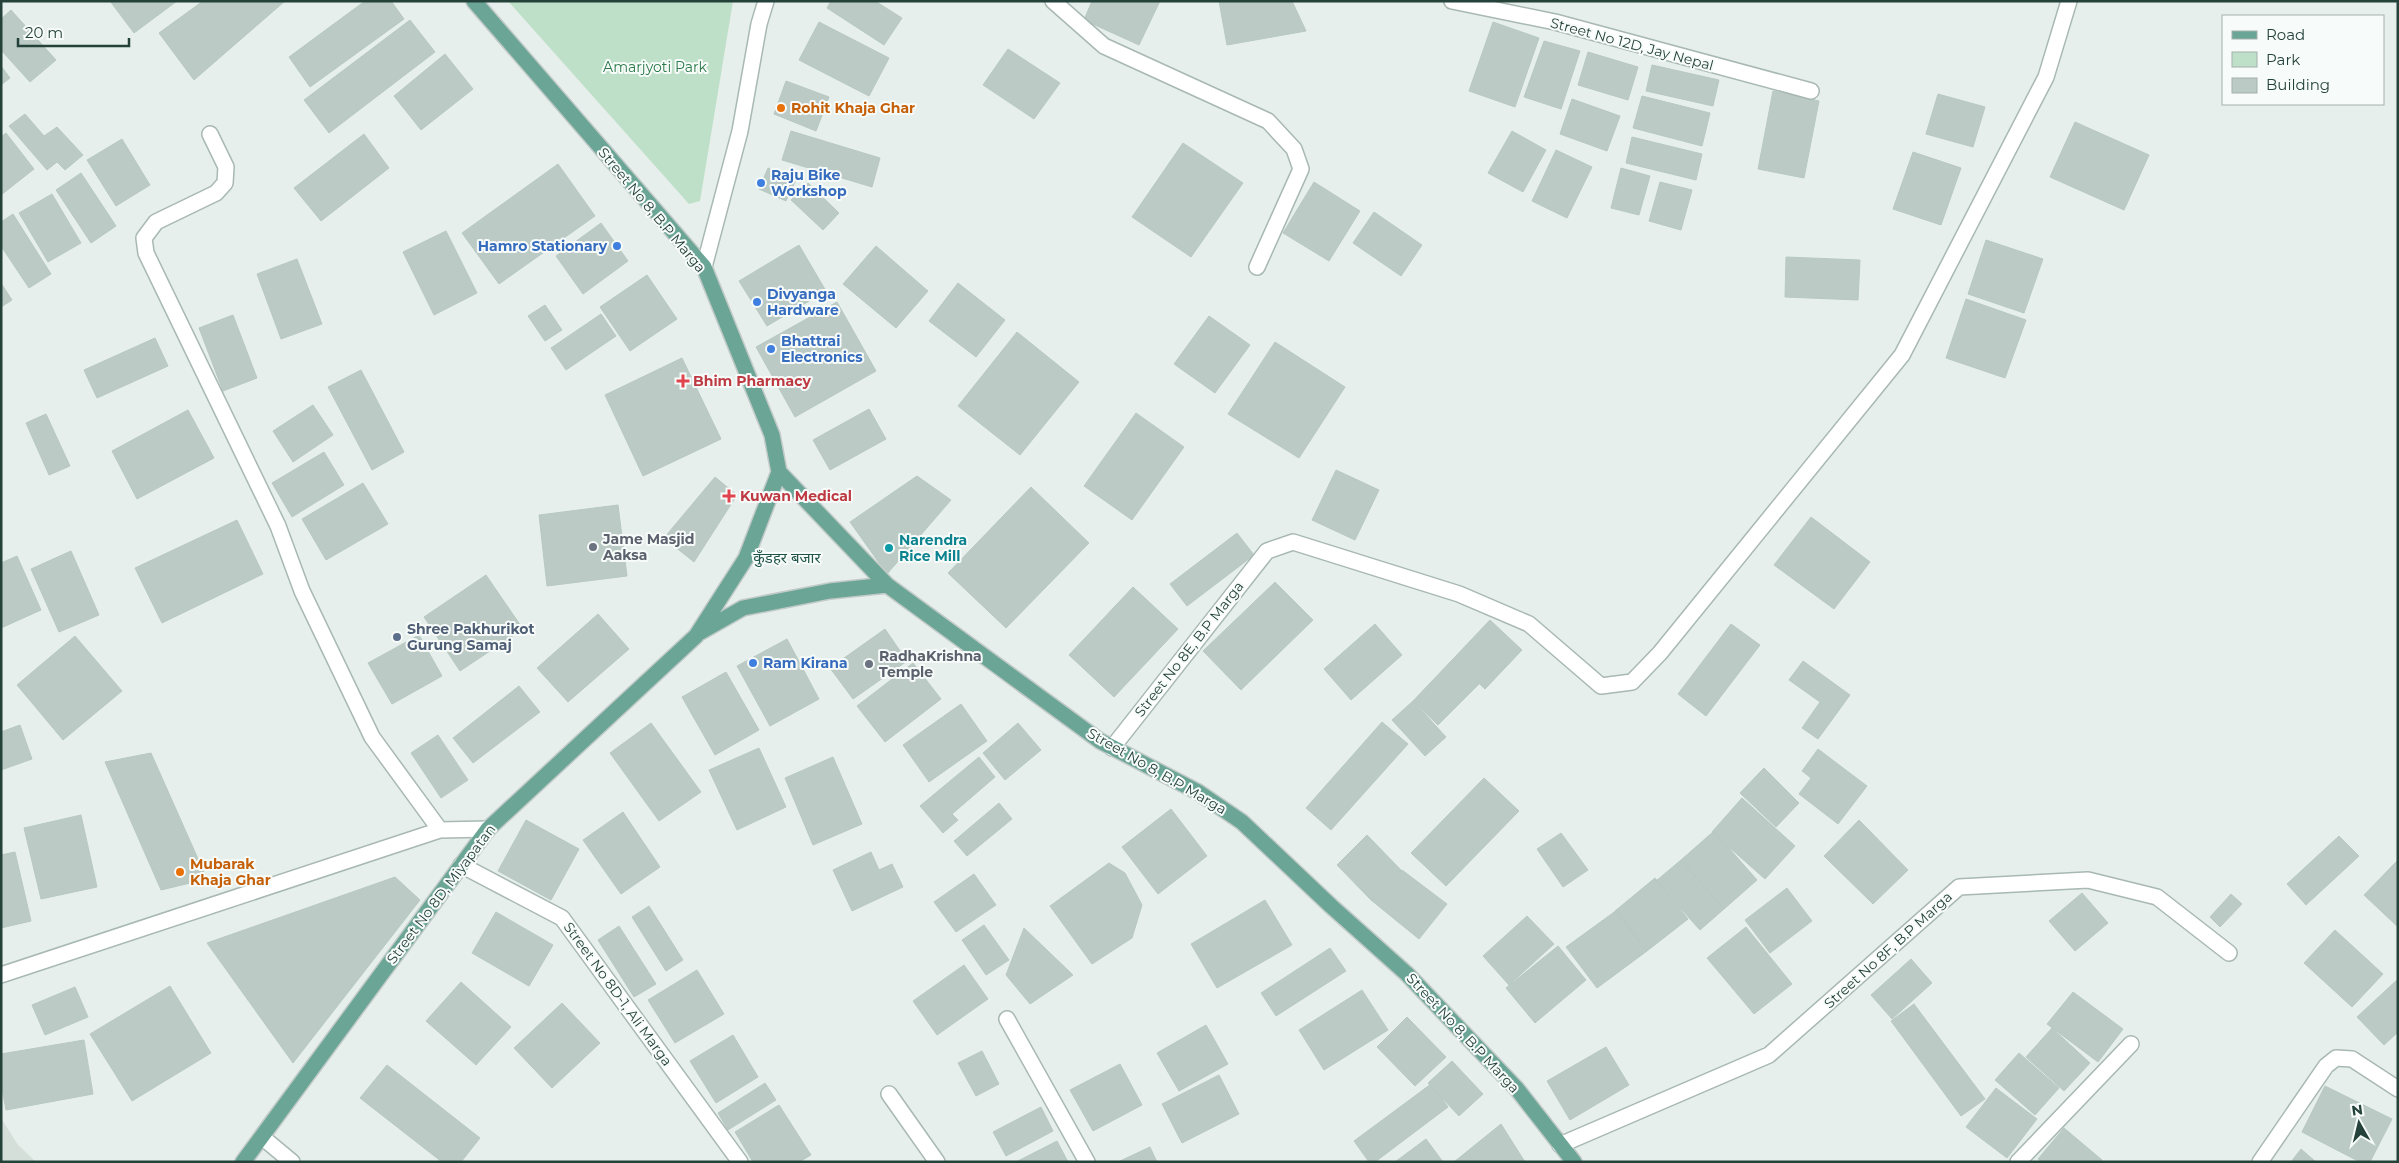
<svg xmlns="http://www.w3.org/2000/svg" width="2399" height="1163" font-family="Montserrat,'Noto Sans Devanagari',sans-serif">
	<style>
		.built { fill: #d4dfda }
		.green { fill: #bfe0c8 }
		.building { fill: #bbcac4; stroke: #b8c9c2 }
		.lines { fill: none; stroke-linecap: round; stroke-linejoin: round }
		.minor-casing { stroke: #a8b8b2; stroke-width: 18 }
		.major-casing { stroke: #c2cac8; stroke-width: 18 }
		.minor { stroke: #fff; stroke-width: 15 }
		.major { stroke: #6aa596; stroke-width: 15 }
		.food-dot { fill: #e8710a; stroke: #f7fbf9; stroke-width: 2 }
		.shop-dot { fill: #3f7fe0; stroke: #f7fbf9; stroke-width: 2 }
		.health-dot { fill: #e0444e; stroke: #f7fbf9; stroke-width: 2 }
		.worship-dot { fill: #6b7280; stroke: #f7fbf9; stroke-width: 2 }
		.culture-dot { fill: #0f9aa8; stroke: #f7fbf9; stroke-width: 2 }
		.service-dot { fill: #5c6f8a; stroke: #f7fbf9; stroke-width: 2 }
		.labels { text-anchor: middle; stroke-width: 4; stroke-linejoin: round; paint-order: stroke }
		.street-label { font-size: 14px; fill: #24423a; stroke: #f7fbf9 }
		.park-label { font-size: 14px; fill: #2d7a4b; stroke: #f7fbf9 }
		.food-label { font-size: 14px; font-weight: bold; fill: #c56008; stroke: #f7fbf9; text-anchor: start }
		.shop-label { font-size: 14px; font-weight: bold; fill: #366cbe; stroke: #f7fbf9; text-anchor: start }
		.health-label { font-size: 14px; font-weight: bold; fill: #be3a42; stroke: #f7fbf9; text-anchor: start }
		.worship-label { font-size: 14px; font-weight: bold; fill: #5b616d; stroke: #f7fbf9; text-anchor: start }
		.culture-label { font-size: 14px; font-weight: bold; fill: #0d838f; stroke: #f7fbf9; text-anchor: start }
		.service-label { font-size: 14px; font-weight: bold; fill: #4e5e75; stroke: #f7fbf9; text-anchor: start }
		.neighbourhood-label { font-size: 15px; fill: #1f5548; stroke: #f7fbf9 }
	</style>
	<rect width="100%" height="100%" fill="#e6efeb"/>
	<path class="built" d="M 1,1118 L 18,1145 L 36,1162 L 1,1162 Z"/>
	<path class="green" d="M 508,1 L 733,1 L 700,201 L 689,204 Z"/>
	<path class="building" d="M 110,1 L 177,1 L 134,33 Z
		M 203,1 L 285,1 L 194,80 L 159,33 Z
		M 365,1 L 391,1 L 404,19 L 310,87 L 289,57 Z
		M 831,1 L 875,1 L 902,18 L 884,45 L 827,8 Z
		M 1092,1 L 1160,1 L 1139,45 L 1084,20 Z
		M 1219,1 L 1292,1 L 1306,31 L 1227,45 Z
		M 11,10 L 56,60 L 30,82 L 1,50 L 1,19 Z
		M 410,20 L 435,52 L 329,133 L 304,100 Z
		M 819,22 L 889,58 L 869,96 L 799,60 Z
		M 1493,22 L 1539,38 L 1515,107 L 1469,91 Z
		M 1544,41 L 1580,51 L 1561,109 L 1524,97 Z
		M 1008,49 L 1060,83 L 1034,119 L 983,85 Z
		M 1588,52 L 1638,67 L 1628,100 L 1578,85 Z
		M 445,54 L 473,89 L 421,130 L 394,96 Z
		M 1652,65 L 1719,80 L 1713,106 L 1646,91 Z
		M 1,66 L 10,78 L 1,85 Z
		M 786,81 L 829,97 L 816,131 L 774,114 Z
		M 1773,91 L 1819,101 L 1804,178 L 1758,169 Z
		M 1938,94 L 1985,107 L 1973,147 L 1926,134 Z
		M 1642,96 L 1710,113 L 1702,146 L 1633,128 Z
		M 1572,99 L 1620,116 L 1607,151 L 1560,134 Z
		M 25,114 L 44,136 L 57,127 L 83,155 L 65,170 L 57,162 L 47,170 L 9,126 Z
		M 2075,122 L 2149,155 L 2124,210 L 2050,177 Z
		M 791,131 L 880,158 L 872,187 L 782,160 Z
		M 1512,131 L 1546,150 L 1523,192 L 1488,173 Z
		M 6,133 L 34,169 L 1,195 L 1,137 Z
		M 364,134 L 389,168 L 321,221 L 294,188 Z
		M 1632,137 L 1702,154 L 1696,180 L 1626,163 Z
		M 122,139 L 150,185 L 116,206 L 87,160 Z
		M 1183,143 L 1243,183 L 1191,257 L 1132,217 Z
		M 1556,150 L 1592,167 L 1567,218 L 1532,201 Z
		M 1913,152 L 1961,168 L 1941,225 L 1893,209 Z
		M 558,164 L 595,216 L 499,284 L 462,233 Z
		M 768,168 L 796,180 L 786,201 L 759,189 Z
		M 1621,168 L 1650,176 L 1639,215 L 1611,208 Z
		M 81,173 L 116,226 L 91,243 L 56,190 Z
		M 1314,182 L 1360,211 L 1329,261 L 1283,233 Z
		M 1660,182 L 1692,190 L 1681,230 L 1649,221 Z
		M 808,183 L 839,213 L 823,230 L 791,200 Z
		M 52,194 L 81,243 L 48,262 L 19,213 Z
		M 1374,212 L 1422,245 L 1401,276 L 1353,243 Z
		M 13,214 L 51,274 L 29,288 L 1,246 L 1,222 Z
		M 601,223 L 628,261 L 583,294 L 556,256 Z
		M 446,231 L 477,293 L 434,315 L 403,252 Z
		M 1986,240 L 2043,259 L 2024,313 L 1968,294 Z
		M 799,245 L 826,291 L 767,326 L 739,281 Z
		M 876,246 L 928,291 L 896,328 L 843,284 Z
		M 1786,257 L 1860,260 L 1858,300 L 1785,297 Z
		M 297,259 L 322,324 L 281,339 L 257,274 Z
		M 647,275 L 677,319 L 630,351 L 600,307 Z
		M 1,283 L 12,300 L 1,307 Z
		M 958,283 L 1005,320 L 976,357 L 929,321 Z
		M 1966,299 L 2026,320 L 2005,378 L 1946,358 Z
		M 837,302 L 876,371 L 795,417 L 756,347 Z
		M 545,305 L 562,330 L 545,341 L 528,316 Z
		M 601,314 L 616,336 L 566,370 L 551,348 Z
		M 233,315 L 257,378 L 223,391 L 199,328 Z
		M 1209,316 L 1250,345 L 1215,393 L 1174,364 Z
		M 1017,332 L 1079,382 L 1020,455 L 958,406 Z
		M 155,338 L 168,366 L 97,398 L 84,370 Z
		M 1275,342 L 1345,387 L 1299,458 L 1228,414 Z
		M 682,358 L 721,439 L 643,476 L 605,395 Z
		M 361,370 L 404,452 L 372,470 L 328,387 Z
		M 313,405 L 333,435 L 293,462 L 273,431 Z
		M 869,409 L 886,439 L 830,470 L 813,440 Z
		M 188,410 L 214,458 L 137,499 L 112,451 Z
		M 1136,413 L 1184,447 L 1132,520 L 1084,486 Z
		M 46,414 L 70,466 L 49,475 L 26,423 Z
		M 324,452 L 344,485 L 292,517 L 272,483 Z
		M 1336,470 L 1379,490 L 1355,540 L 1312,520 Z
		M 917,476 L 951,500 L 887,574 L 850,522 Z
		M 715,477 L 737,495 L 694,562 L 664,538 Z
		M 363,483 L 388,524 L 326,560 L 302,519 Z
		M 1031,487 L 1089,543 L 1006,628 L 948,573 Z
		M 618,505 L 627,576 L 547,586 L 539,515 Z
		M 1811,517 L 1870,562 L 1834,609 L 1774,565 Z
		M 237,520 L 263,574 L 162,623 L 135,568 Z
		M 1237,533 L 1254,555 L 1187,606 L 1170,584 Z
		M 71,551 L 99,615 L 59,632 L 31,569 Z
		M 17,556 L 41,610 L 1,628 L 1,563 Z
		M 486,575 L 523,629 L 460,671 L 424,617 Z
		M 1275,582 L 1313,620 L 1241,690 L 1203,651 Z
		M 1133,587 L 1178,629 L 1114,697 L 1069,655 Z
		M 598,614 L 629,649 L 568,702 L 537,668 Z
		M 1490,620 L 1522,650 L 1485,689 L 1453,659 Z
		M 1375,624 L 1402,655 L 1351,700 L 1324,669 Z
		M 1731,624 L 1760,645 L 1706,716 L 1678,694 Z
		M 885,629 L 907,661 L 853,699 L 830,668 Z
		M 419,635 L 442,676 L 392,704 L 368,663 Z
		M 75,636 L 122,691 L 63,740 L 17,685 Z
		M 787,639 L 819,699 L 770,726 L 737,666 Z
		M 1453,659 L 1479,684 L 1438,725 L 1413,701 Z
		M 1803,661 L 1850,695 L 1818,739 L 1802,728 L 1820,702 L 1789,680 Z
		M 913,663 L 941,699 L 885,742 L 857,706 Z
		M 726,672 L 759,730 L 715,755 L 682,697 Z
		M 519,686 L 540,712 L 473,763 L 453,738 Z
		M 1413,701 L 1446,737 L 1425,756 L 1392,720 Z
		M 961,704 L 987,741 L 929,782 L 903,745 Z
		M 1382,722 L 1408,744 L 1331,830 L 1306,808 Z
		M 651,723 L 701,792 L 659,821 L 610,753 Z
		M 1018,723 L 1041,750 L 1005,780 L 983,753 Z
		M 20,725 L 32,759 L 1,770 L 1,732 Z
		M 438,735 L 468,780 L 441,798 L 411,753 Z
		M 759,748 L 786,807 L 737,830 L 709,770 Z
		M 1818,749 L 1867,786 L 1838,824 L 1799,794 L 1811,778 L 1802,771 Z
		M 151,753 L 207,879 L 161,890 L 105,762 Z
		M 833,757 L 862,824 L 813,845 L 785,778 Z
		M 979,757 L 995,777 L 952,814 L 958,820 L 943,833 L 920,806 Z
		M 1764,768 L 1799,803 L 1776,827 L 1740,793 Z
		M 1484,778 L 1519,811 L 1446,886 L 1411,853 Z
		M 1742,798 L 1795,846 L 1765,879 L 1712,832 Z
		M 999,803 L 1012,819 L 967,856 L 954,841 Z
		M 1171,809 L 1207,856 L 1158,894 L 1122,847 Z
		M 623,812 L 660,867 L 621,894 L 583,840 Z
		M 81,815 L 97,887 L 41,899 L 24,828 Z
		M 526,820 L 579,849 L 551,900 L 498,871 Z
		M 1859,820 L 1908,870 L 1873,904 L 1824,856 Z
		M 1714,831 L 1757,880 L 1724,909 L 1681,860 Z
		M 1561,833 L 1588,870 L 1563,887 L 1537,849 Z
		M 1367,835 L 1401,870 L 1371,900 L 1337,865 Z
		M 2339,836 L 2359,856 L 2306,905 L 2287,884 Z
		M 15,852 L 31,921 L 1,928 L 1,855 Z
		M 871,852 L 879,870 L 892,864 L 903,887 L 852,911 L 833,870 Z
		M 1681,860 L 1724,909 L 1700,930 L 1656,881 Z
		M 2397,861 L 2398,862 L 2398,927 L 2364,895 Z
		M 1109,863 L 1125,873 L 1142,905 L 1132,938 L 1092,964 L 1050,906 Z
		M 1402,870 L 1447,904 L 1419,939 L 1371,900 Z
		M 974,874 L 996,905 L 956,932 L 934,902 Z
		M 395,877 L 420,900 L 293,1063 L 207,943 Z
		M 1655,878 L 1688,919 L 1647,951 L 1615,911 Z
		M 1787,888 L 1812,921 L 1770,953 L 1745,920 Z
		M 2082,893 L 2108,923 L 2075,951 L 2049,921 Z
		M 2231,894 L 2242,904 L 2220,927 L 2210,917 Z
		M 1265,900 L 1292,945 L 1217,988 L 1191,944 Z
		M 649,906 L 683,960 L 666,971 L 632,917 Z
		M 1617,910 L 1647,951 L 1597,988 L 1566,947 Z
		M 496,912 L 553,945 L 529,986 L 472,953 Z
		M 1527,916 L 1554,944 L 1509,985 L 1483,956 Z
		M 984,925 L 1009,960 L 986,975 L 962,940 Z
		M 619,926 L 656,984 L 634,997 L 598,940 Z
		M 1746,927 L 1792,984 L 1754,1014 L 1707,958 Z
		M 1024,928 L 1073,975 L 1030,1004 L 1006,975 Z
		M 2335,930 L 2383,974 L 2352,1007 L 2304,963 Z
		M 1558,946 L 1586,980 L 1535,1023 L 1506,988 Z
		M 1330,948 L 1346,971 L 1276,1016 L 1261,993 Z
		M 1911,959 L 1932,983 L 1892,1019 L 1871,995 Z
		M 964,965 L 988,999 L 937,1035 L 913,1001 Z
		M 697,970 L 724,1014 L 675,1043 L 648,1000 Z
		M 2398,979 L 2398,1032 L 2384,1045 L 2357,1017 Z
		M 461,982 L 511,1027 L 476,1065 L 426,1021 Z
		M 170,986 L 211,1053 L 132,1101 L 90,1034 Z
		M 75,987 L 88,1017 L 45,1035 L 32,1005 Z
		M 1362,990 L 1388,1030 L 1324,1070 L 1299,1030 Z
		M 2073,992 L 2123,1029 L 2098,1062 L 2047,1024 Z
		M 562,1003 L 600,1043 L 552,1088 L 514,1048 Z
		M 1914,1004 L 1985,1099 L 1961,1116 L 1891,1021 Z
		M 1407,1017 L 1446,1057 L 1415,1086 L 1377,1047 Z
		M 1206,1025 L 1228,1064 L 1179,1091 L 1157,1053 Z
		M 2052,1028 L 2090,1063 L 2064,1091 L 2026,1057 Z
		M 733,1035 L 758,1077 L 716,1103 L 690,1061 Z
		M 84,1040 L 93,1094 L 6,1110 L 1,1083 L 1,1054 Z
		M 1606,1047 L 1629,1085 L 1570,1120 L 1547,1081 Z
		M 982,1051 L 999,1084 L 976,1096 L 958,1063 Z
		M 2019,1053 L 2059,1088 L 2035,1115 L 1995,1080 Z
		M 1452,1061 L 1483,1094 L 1459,1116 L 1428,1083 Z
		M 1120,1064 L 1142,1105 L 1093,1131 L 1070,1090 Z
		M 387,1065 L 480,1138 L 461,1162 L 442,1162 L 360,1098 Z
		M 1219,1075 L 1239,1114 L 1182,1143 L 1162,1104 Z
		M 765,1083 L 776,1100 L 728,1130 L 718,1113 Z
		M 1431,1084 L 1448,1107 L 1375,1162 L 1369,1162 L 1354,1141 Z
		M 2325,1086 L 2392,1119 L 2370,1162 L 2360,1162 L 2302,1132 Z
		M 1996,1088 L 2037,1119 L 2007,1158 L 1966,1127 Z
		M 779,1105 L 811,1155 L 799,1162 L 753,1162 L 735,1132 Z
		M 1041,1107 L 1053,1131 L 1006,1156 L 993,1132 Z
		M 1501,1124 L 1525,1162 L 1454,1162 Z
		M 2064,1128 L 2102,1160 L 2101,1162 L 2041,1162 L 2038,1159 Z
		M 1426,1139 L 1443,1162 L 1395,1162 Z
		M 1057,1141 L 1068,1162 L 1016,1162 Z
		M 1150,1147 L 1157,1162 L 1118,1162 Z
		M 2301,1149 L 2316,1162 L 2291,1162 Z"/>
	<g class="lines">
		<g class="minor-casing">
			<path id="minor" d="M 1053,1 L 1104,46 L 1268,121 L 1294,149 L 1301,169 L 1257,267
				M 1452,1 L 1555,22 L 1811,91
				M 210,134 L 226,167 L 225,183 L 216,193 L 156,222 L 144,238 L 146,253 L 278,526 L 302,591 L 372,737 L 440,830
				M 704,267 L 740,131 L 759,24 L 766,1
				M 1112,748 L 1267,551 L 1293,542 L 1459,594 L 1529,624 L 1601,686 L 1632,682 L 1660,653 L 1902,355 L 2046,77 L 2069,1
				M 461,865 L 562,918 L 740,1162
				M 1,975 L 440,830 L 488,829
				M 1007,1019 L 1087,1162
				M 889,1094 L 937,1162
				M 262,1137 L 292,1162
				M 1560,1145 L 1769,1055 L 1959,887 L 2088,880 L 2157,897 L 2229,953
				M 2018,1162 L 2131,1044
				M 2260,1162 L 2326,1066 L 2336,1058 L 2352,1059 L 2398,1089"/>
		</g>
		<g class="major-casing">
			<path id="major" d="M 474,1 L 704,267 L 772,435 L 779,472 L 887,585 L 1100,741 L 1198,792 L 1242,822 L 1331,906 L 1407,974 L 1517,1089 L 1574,1162
				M 699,633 L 743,608 L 830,591 L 887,585
				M 243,1162 L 488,829 L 696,636 L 746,558 L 779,472"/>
		</g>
		<use href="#minor" class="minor"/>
		<use href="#major" class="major"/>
	</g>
	<g class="food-dot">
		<circle cx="781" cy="108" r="5"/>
		<circle cx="180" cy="872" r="5"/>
	</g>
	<g class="shop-dot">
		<circle cx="761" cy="183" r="5"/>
		<circle cx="617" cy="246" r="5"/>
		<circle cx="757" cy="302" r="5"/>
		<circle cx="771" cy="349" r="5"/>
		<circle cx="753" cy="663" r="5"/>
	</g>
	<g class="health-dot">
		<path d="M680.5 373.5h5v5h5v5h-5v5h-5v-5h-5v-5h5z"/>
		<path d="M726.5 488.5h5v5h5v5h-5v5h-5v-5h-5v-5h5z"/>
	</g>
	<g class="worship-dot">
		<circle cx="593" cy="547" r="5"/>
		<circle cx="869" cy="664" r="5"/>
	</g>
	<circle class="culture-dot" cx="889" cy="548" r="5"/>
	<circle class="service-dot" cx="397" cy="637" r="5"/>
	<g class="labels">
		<g class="street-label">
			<text transform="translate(1632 44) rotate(15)" y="5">Street No 12D, Jay Nepal</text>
			<text transform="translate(652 210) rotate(50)" y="5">Street No 8, B.P Marga</text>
			<text transform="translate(1189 649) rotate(-52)" y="5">Street No 8E, B.P Marga</text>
			<text transform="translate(1157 771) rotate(30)" y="5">Street No 8, B.P Marga</text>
			<text transform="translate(441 894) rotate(-53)" y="5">Street No 8D, Miyapatan</text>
			<text transform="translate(1888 950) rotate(-42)" y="5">Street No 8F, B.P Marga</text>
			<text transform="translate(618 994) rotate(54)" y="5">Street No 8D-1, Ali Marga</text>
			<text transform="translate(1463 1033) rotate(47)" y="5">Street No 8, B.P Marga</text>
		</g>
		<g class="park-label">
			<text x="655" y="72">Amarjyoti Park</text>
		</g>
		<g class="food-label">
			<text x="791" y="113">Rohit Khaja Ghar</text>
			<text x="190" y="869">Mubarak<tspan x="190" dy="16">Khaja Ghar</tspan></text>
		</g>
		<g class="shop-label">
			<text x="771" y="180">Raju Bike<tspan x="771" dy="16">Workshop</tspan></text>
			<text x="607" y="251" text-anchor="end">Hamro Stationary</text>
			<text x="767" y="299">Divyanga<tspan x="767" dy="16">Hardware</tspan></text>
			<text x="781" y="346">Bhattrai<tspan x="781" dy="16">Electronics</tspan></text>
			<text x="763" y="668">Ram Kirana</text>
		</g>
		<g class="health-label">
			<text x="693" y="386">Bhim Pharmacy</text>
			<text x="740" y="501">Kuwan Medical</text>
		</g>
		<g class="worship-label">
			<text x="603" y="544">Jame Masjid<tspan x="603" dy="16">Aaksa</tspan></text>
			<text x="879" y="661">RadhaKrishna<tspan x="879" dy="16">Temple</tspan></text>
		</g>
		<g class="culture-label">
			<text x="899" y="545">Narendra<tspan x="899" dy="16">Rice Mill</tspan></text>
		</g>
		<g class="service-label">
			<text x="407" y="634">Shree Pakhurikot<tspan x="407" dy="16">Gurung Samaj</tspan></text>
		</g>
		<g class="neighbourhood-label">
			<text x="787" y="563">कुँडहर बजार</text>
		</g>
	</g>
	<rect width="2399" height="1163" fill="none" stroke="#24423a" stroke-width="5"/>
	<rect x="2222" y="15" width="162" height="90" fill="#f7fbf9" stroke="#a3b1ad"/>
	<rect x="2232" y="31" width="25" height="8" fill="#6aa596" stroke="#a3b1ad"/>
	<text x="2266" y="40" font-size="15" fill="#24423a">Road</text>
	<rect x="2232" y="52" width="25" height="15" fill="#bfe0c8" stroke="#a3b1ad"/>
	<text x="2266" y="65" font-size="15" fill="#24423a">Park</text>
	<rect x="2232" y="78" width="25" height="15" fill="#bbcac4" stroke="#a3b1ad"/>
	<text x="2266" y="90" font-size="15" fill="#24423a">Building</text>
	<g transform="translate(2359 1123) rotate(352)" stroke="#f7fbf9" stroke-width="4" paint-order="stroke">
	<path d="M0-4L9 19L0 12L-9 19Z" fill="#24423a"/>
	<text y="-8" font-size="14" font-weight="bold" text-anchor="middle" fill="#24423a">N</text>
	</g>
	<path d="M18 38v8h111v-8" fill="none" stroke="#24423a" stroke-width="2.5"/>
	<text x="25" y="38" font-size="15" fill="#24423a" stroke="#f7fbf9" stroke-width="4" paint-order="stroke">20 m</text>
</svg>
